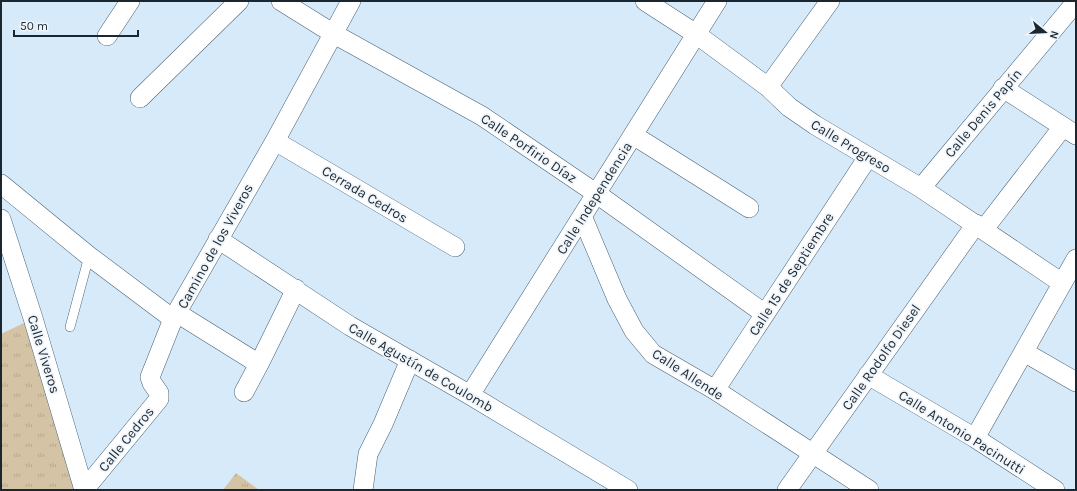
<svg xmlns="http://www.w3.org/2000/svg" width="1077" height="491" font-family="Karla,sans-serif">
	<style>
		.grass { fill: url(#grass-tufts) }
		.lines { fill: none; stroke-linecap: round; stroke-linejoin: round }
		.lane-casing { stroke: #456177; stroke-width: 10 }
		.street-casing { stroke: #456177; stroke-width: 20 }
		.lane { stroke: #fff; stroke-width: 9 }
		.street { stroke: #fff; stroke-width: 19 }
		.labels { text-anchor: middle; stroke-width: 3.5; stroke-linejoin: round; paint-order: stroke }
		.street-label { font-size: 14px; fill: #1b2730; stroke: #eff5fa }
	</style>
	<defs>
		<pattern id="grass-tufts" width="24" height="20" patternUnits="userSpaceOnUse"><rect width="24" height="20" fill="#d5c3a5"/><path d="M3 7l-1-3M5 7V3M7 7l1-3M15 17l-1-3M17 17v-4M19 17l1-3" fill="none" stroke="#b6a88e"/></pattern>
	</defs>
	<rect width="100%" height="100%" fill="#d7eaf9"/>
	<path class="grass" d="M 26,322 L 77,490 L 1,490 L 1,334 Z
		M 236,473 L 259,490 L 223,490 Z"/>
	<g class="lines">
		<g class="lane-casing">
			<path id="lane" d="M 70,327 L 89,256"/>
		</g>
		<g class="street-casing">
			<path id="street" d="M 281,1 L 334,34 L 482,116 L 597,194 L 765,314
				M 645,1 L 696,34 L 768,87 L 789,107 L 815,125 L 921,188 L 1062,283
				M 107,36 L 130,1
				M 768,87 L 830,1
				M 1003,88 L 1076,135
				M 140,98 L 239,1
				M 633,135 L 749,208
				M 275,141 L 455,247
				M 1,184 L 89,256 L 173,319
				M 921,188 L 1076,2
				M 582,216 L 617,299 L 634,331 L 653,354 L 715,390 L 869,490
				M 1,219 L 33,318 L 84,490
				M 984,229 L 1062,128
				M 218,239 L 350,326 L 470,395 L 628,490
				M 177,313 L 259,364
				M 1024,352 L 1076,382
				M 868,375 L 975,438 L 1055,490
				M 715,390 L 868,157
				M 244,392 L 259,364 L 296,289
				M 470,395 L 717,1
				M 975,438 L 1076,259
				M 84,490 L 159,399 L 159,393 L 152,383 L 150,377 L 173,319 L 275,141 L 351,1
				M 363,490 L 368,454 L 383,424 L 410,360
				M 787,490 L 976,224"/>
		</g>
		<use href="#lane" class="lane"/>
		<use href="#street" class="street"/>
	</g>
	<g class="labels">
		<g class="street-label">
			<text transform="translate(983 113) rotate(-50)" y="5">Calle Denis Papín</text>
			<text transform="translate(851 146) rotate(31)" y="5">Calle Progreso</text>
			<text transform="translate(529 148) rotate(34)" y="5">Calle Porfirio Díaz</text>
			<text transform="translate(365 194) rotate(31)" y="5">Cerrada Cedros</text>
			<text transform="translate(594 198) rotate(-58)" y="5">Calle Independencia</text>
			<text transform="translate(215 246) rotate(-61)" y="5">Camino de los Viveros</text>
			<text transform="translate(791 274) rotate(-57)" y="5">Calle 15 de Septiembre</text>
			<text transform="translate(44 354) rotate(73)" y="5">Calle Viveros</text>
			<text transform="translate(881 357) rotate(-55)" y="5">Calle Rodolfo Diesel</text>
			<text transform="translate(421 367) rotate(30)" y="5">Calle Agustín de Coulomb</text>
			<text transform="translate(688 374) rotate(33)" y="5">Calle Allende</text>
			<text transform="translate(962 432) rotate(32)" y="5">Calle Antonio Pacinutti</text>
			<text transform="translate(126 439) rotate(-51)" y="5">Calle Cedros</text>
		</g>
	</g>
	<rect width="1077" height="491" fill="none" stroke="#1b2730" stroke-width="4"/>
	<g transform="translate(1045 32) rotate(108)" stroke="#eff5fa" stroke-width="3" paint-order="stroke">
	<path d="M0-3L7 15L0 10L-7 15Z" fill="#1b2730"/>
	<text y="-6" font-size="11" font-weight="bold" text-anchor="middle" fill="#1b2730">N</text>
	</g>
	<path d="M14 30v6h124v-6" fill="none" stroke="#1b2730" stroke-width="2"/>
	<text x="20" y="30" font-size="12" fill="#1b2730" stroke="#eff5fa" stroke-width="3" paint-order="stroke">50 m</text>
</svg>
